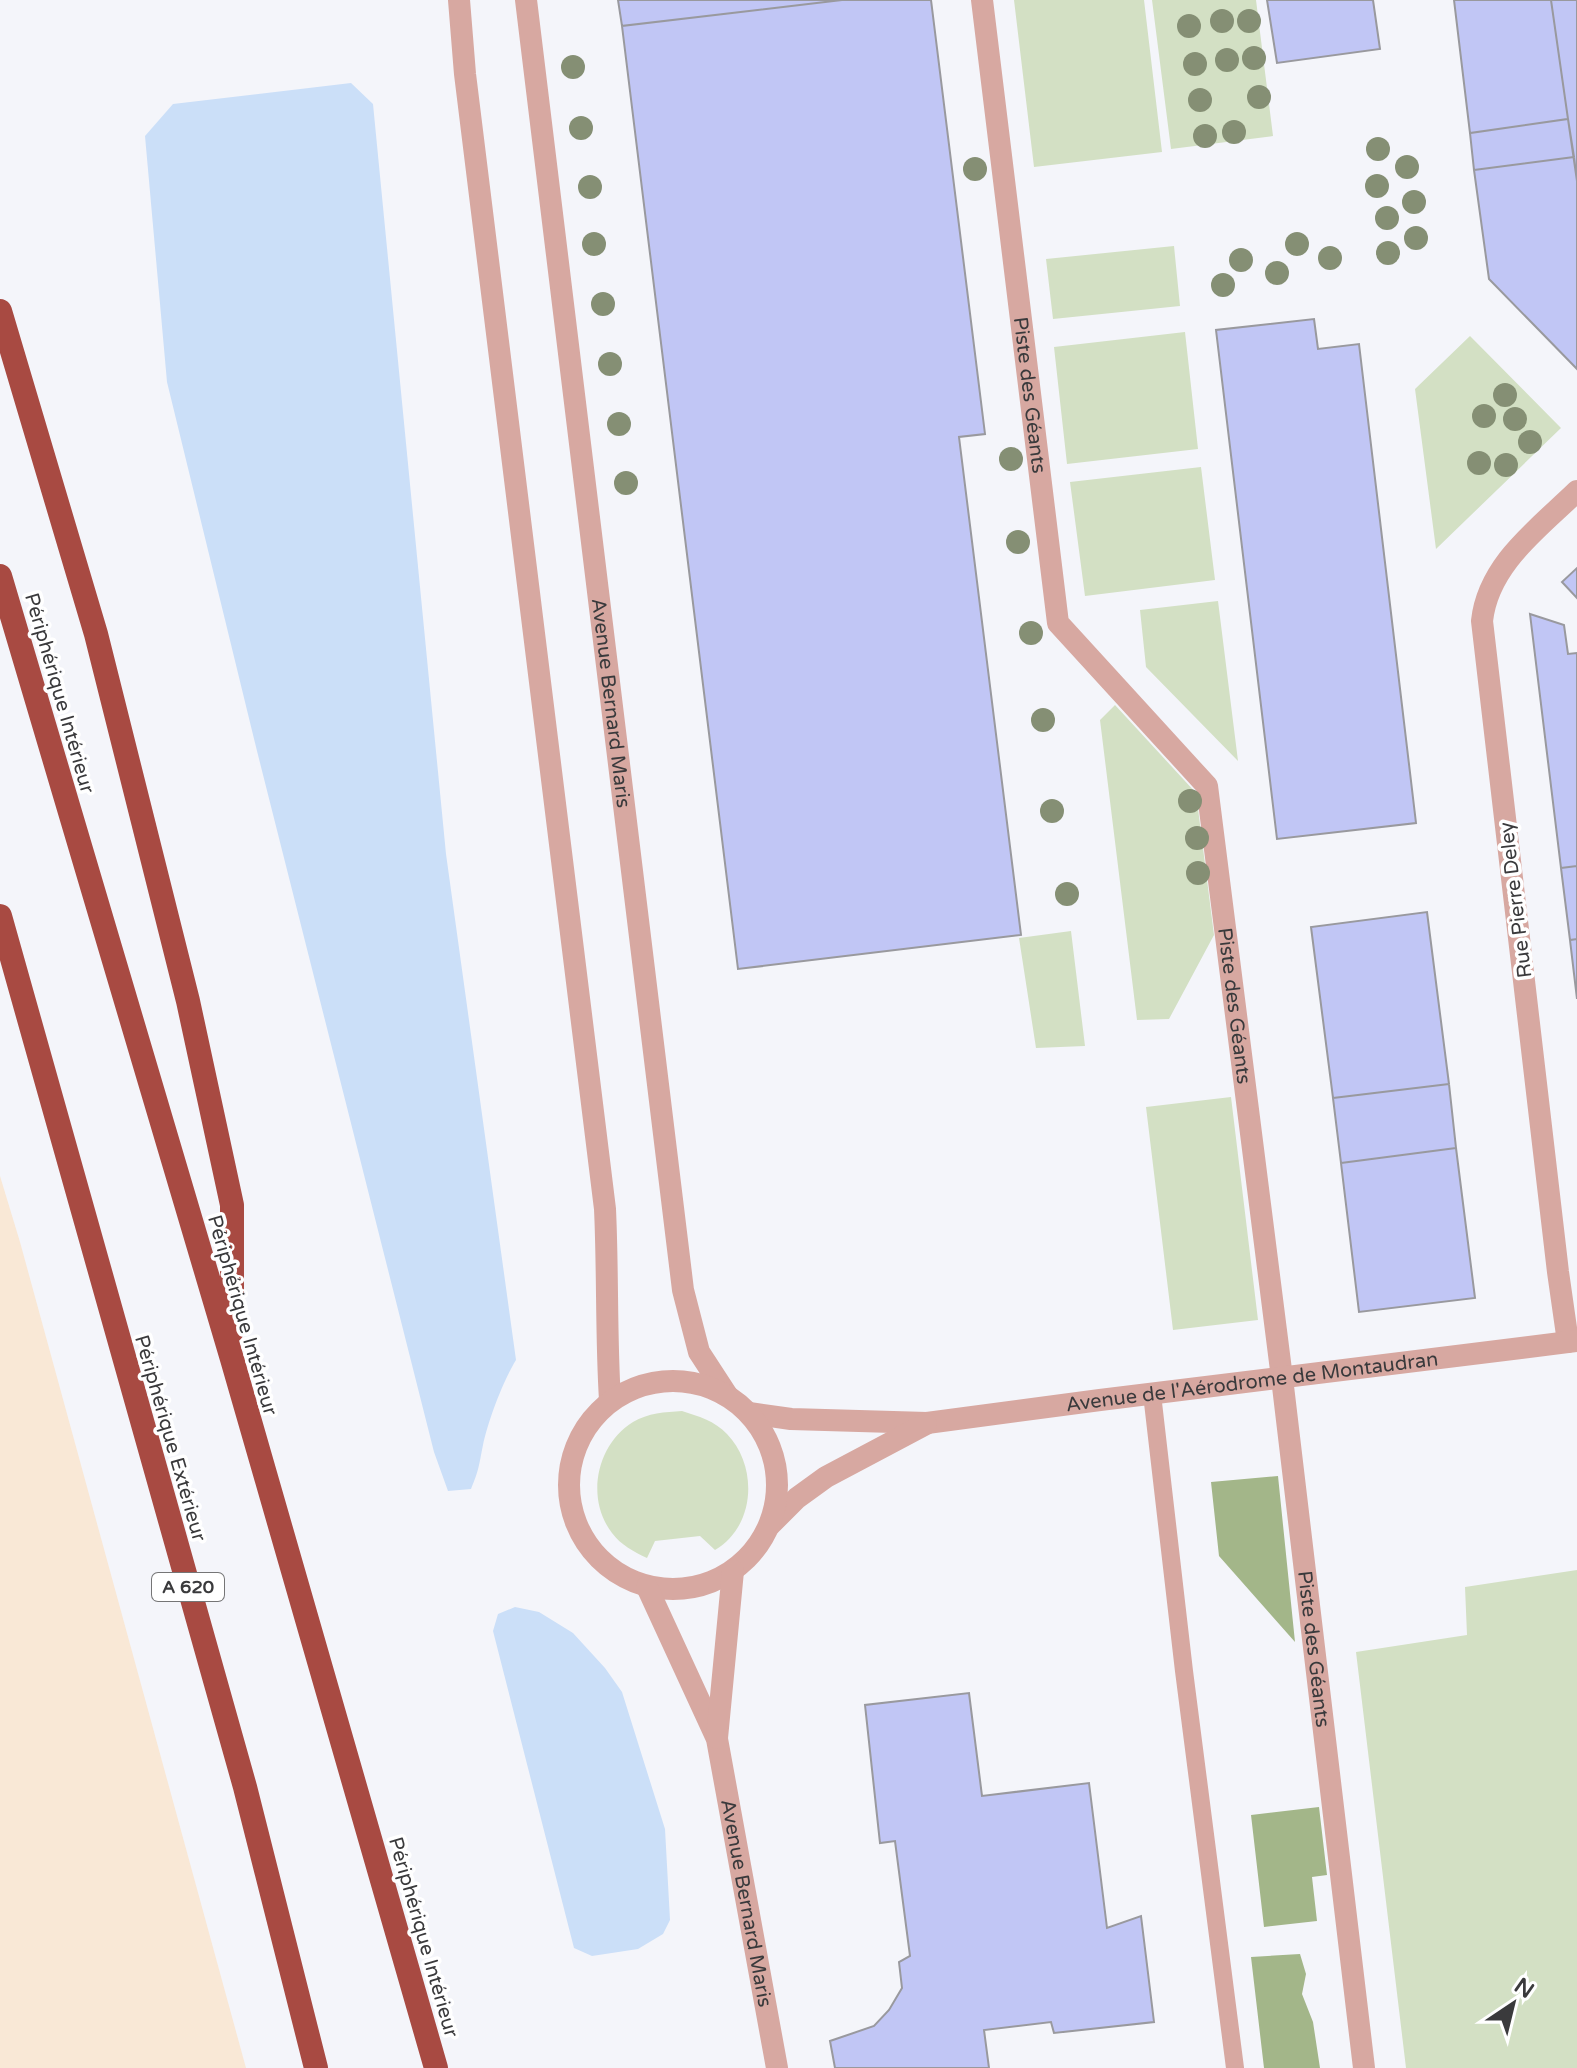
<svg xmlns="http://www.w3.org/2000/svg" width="1577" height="2068" font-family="'Varela Round',sans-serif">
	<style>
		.education { fill: #f9e8d6 }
		.green { fill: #d3e0c4 }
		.forest { fill: #a3b689 }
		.water { fill: #cbdff8 }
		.building { fill: #c1c6f5; stroke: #99999e; stroke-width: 2 }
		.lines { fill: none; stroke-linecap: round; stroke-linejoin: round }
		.service { stroke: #d7a8a1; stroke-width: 18 }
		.pedestrian { stroke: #d7a8a1; stroke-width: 22 }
		.minor { stroke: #d7a8a1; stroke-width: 22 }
		.tertiary { stroke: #d7a8a1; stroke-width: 22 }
		.motorway { stroke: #a84a42; stroke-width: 24 }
		.tree { fill: #858f74 }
		.labels { text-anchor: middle; stroke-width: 7; stroke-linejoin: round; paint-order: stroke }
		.shield { fill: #fff; stroke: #757576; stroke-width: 2 }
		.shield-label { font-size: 18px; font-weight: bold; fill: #3a3a3c }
		.street-label { font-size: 20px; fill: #3a3a3c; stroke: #fff }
	</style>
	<rect width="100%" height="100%" fill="#f4f5fa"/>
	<path class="education" d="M 0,1176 L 20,1242 L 246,2068 L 0,2068 Z"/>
	<path class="green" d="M 1014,0 L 1144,0 L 1162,152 L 1034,167 Z
		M 1152,0 L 1256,0 L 1273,136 L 1171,149 Z
		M 1174,246 L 1180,306 L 1053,319 L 1046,259 Z
		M 1185,332 L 1198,449 L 1067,464 L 1054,347 Z
		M 1470,336 L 1561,428 L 1436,549 L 1415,389 Z
		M 1201,467 L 1215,580 L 1085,596 L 1070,482 Z
		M 1218,601 L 1238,761 L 1146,667 L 1140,610 Z
		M 1115,705 L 1196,793 L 1214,935 L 1169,1019 L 1137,1020 L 1100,720 Z
		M 1071,931 L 1085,1046 L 1036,1048 L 1019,938 Z
		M 1231,1097 L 1258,1320 L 1173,1330 L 1146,1107 Z
		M 682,1411 C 698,1416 715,1421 727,1434 C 758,1466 756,1526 715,1550 L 700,1536 L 655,1541 L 647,1558 C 634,1552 621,1545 612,1533 C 585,1498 597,1444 633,1422 C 648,1413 665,1412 682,1411 Z
		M 1577,1570 L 1577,2068 L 1406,2068 L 1356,1652 L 1467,1635 L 1465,1587 Z"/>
	<path class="forest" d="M 1278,1476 L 1295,1642 L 1219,1556 L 1211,1482 Z
		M 1319,1807 L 1327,1875 L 1312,1877 L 1317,1921 L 1264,1927 L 1251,1815 Z
		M 1300,1954 L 1306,1974 L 1302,1994 L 1313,2022 L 1320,2068 L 1264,2068 L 1251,1957 Z"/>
	<path class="water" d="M 351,83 L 373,104 L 446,854 L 516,1360 C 503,1381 488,1421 483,1445 C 479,1465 479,1470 471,1489 L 448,1491 L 434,1452 L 257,751 L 167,382 L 145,136 L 173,104 Z
		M 515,1607 L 539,1612 L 573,1633 L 605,1668 L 622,1692 L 665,1829 L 670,1920 L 663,1934 L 638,1949 L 592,1956 L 574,1948 L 493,1631 L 498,1614 Z"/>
	<path class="building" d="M 618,0 L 842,0 L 622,26 Z
		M 842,0 L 931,0 L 985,434 L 959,437 L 1021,935 L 738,969 L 622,26 Z
		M 1267,0 L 1373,0 L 1380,49 L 1277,63 Z
		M 1454,0 L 1551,0 L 1568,119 L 1470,133 Z
		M 1551,0 L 1577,0 L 1577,181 L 1568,119 Z
		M 1568,119 L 1574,157 L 1474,170 L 1470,133 Z
		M 1574,157 L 1577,181 L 1577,369 L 1489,279 L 1474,170 Z
		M 1314,319 L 1318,349 L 1359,344 L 1416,823 L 1277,839 L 1216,330 Z
		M 1577,568 L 1577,598 L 1562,582 Z
		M 1530,614 L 1564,625 L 1568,654 L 1577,653 L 1577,866 L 1561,868 Z
		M 1577,866 L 1577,939 L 1570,940 L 1561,868 Z
		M 1427,912 L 1449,1084 L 1333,1098 L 1311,927 Z
		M 1577,939 L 1577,999 L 1570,940 Z
		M 1449,1084 L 1456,1148 L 1341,1163 L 1333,1098 Z
		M 1456,1148 L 1475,1298 L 1359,1312 L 1341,1163 Z
		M 969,1693 L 982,1796 L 1089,1783 L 1107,1928 L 1141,1916 L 1154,2022 L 1054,2033 L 1051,2022 L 984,2030 L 989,2068 L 835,2068 L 830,2041 L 874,2026 L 889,2010 L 902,1988 L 899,1962 L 910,1956 L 895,1841 L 880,1843 L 865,1705 Z"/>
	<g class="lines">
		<path class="service" d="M 1152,1394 L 1184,1671 L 1235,2068"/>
		<path class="pedestrian" id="s1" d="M 982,0 L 1058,623 L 1207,786 L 1282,1378 L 1364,2068"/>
		<g class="minor">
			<path d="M 1568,1342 L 1558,1272 L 1482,621 C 1488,564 1539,528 1577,491"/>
			<path id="s2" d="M 749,1413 L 791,1419 L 927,1423 L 1100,1400 L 1577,1341"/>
			<path d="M 770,1525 L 797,1498 L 826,1477 L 926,1424"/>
		</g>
		<g class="tertiary">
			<path d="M 459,0 L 465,74 L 605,1209 C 608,1273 606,1337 610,1400"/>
			<path id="s3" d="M 526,0 L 683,1290 L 699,1352 L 727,1395"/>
			<circle cx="673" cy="1485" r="104"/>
			<path id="s4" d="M 647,1587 L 717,1739 L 777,2068"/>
			<path d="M 717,1738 L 733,1571"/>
		</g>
		<path class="motorway" d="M 0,311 L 96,634 L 188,1001 L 232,1205 L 232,1331
			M 0,576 L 232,1359 L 436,2068
			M 0,916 L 245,1787 L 316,2068"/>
	</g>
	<g class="tree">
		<circle cx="1222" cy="21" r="12"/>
		<circle cx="1249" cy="21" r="12"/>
		<circle cx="1189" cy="26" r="12"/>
		<circle cx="1254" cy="58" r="12"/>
		<circle cx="1227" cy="60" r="12"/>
		<circle cx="1195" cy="64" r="12"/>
		<circle cx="573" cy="67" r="12"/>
		<circle cx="1259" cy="97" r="12"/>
		<circle cx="1200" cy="100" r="12"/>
		<circle cx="581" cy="128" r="12"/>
		<circle cx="1234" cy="132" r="12"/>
		<circle cx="1205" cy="136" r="12"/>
		<circle cx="1378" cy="149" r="12"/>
		<circle cx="1407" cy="167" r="12"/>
		<circle cx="975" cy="169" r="12"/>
		<circle cx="1377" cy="186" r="12"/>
		<circle cx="590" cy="187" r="12"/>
		<circle cx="1414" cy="202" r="12"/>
		<circle cx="1387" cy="218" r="12"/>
		<circle cx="1416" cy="238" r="12"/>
		<circle cx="594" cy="244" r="12"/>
		<circle cx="1297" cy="244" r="12"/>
		<circle cx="1388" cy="253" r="12"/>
		<circle cx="1330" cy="258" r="12"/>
		<circle cx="1241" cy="260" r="12"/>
		<circle cx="1277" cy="273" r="12"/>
		<circle cx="1223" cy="285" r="12"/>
		<circle cx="603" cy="304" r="12"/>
		<circle cx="610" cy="364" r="12"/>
		<circle cx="1505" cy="395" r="12"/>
		<circle cx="1484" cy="416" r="12"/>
		<circle cx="1515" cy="419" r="12"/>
		<circle cx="619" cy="424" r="12"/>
		<circle cx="1530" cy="442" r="12"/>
		<circle cx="1011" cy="459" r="12"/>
		<circle cx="1479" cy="463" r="12"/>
		<circle cx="1506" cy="465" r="12"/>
		<circle cx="626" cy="483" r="12"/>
		<circle cx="1018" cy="542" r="12"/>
		<circle cx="1031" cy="633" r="12"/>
		<circle cx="1043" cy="720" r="12"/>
		<circle cx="1190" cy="801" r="12"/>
		<circle cx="1052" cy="811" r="12"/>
		<circle cx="1197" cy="838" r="12"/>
		<circle cx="1198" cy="873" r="12"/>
		<circle cx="1067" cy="894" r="12"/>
	</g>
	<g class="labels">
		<rect class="shield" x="152" y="1573" width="72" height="28" rx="6"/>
		<g class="shield-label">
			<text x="188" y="1593">A 620</text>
		</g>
		<g class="street-label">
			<text dy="7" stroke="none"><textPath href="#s1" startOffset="398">Piste des Géants</textPath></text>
			<text transform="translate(60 693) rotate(74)" y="7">Périphérique Intérieur</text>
			<text dy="7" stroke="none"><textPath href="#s3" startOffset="708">Avenue Bernard Maris</textPath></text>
			<text transform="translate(1515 900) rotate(-97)" y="7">Rue Pierre Deley</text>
			<text dy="7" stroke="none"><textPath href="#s1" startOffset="1070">Piste des Géants</textPath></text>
			<text transform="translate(243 1315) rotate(74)" y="7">Périphérique Intérieur</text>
			<text dy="7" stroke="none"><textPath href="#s2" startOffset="506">Avenue de l'Aérodrome de Montaudran</textPath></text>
			<text transform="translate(171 1438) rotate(74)" y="7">Périphérique Extérieur</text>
			<text dy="7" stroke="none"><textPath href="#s1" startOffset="1718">Piste des Géants</textPath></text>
			<text dy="7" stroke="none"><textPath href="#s4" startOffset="334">Avenue Bernard Maris</textPath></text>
			<text transform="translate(424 1937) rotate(74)" y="7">Périphérique Intérieur</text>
		</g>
	</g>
	<g transform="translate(1513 2004) rotate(35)" stroke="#ffffff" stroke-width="6" paint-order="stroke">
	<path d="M0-6L14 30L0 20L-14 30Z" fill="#3a3a3c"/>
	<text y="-12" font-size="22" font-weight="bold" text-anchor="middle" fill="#3a3a3c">N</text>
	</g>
</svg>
